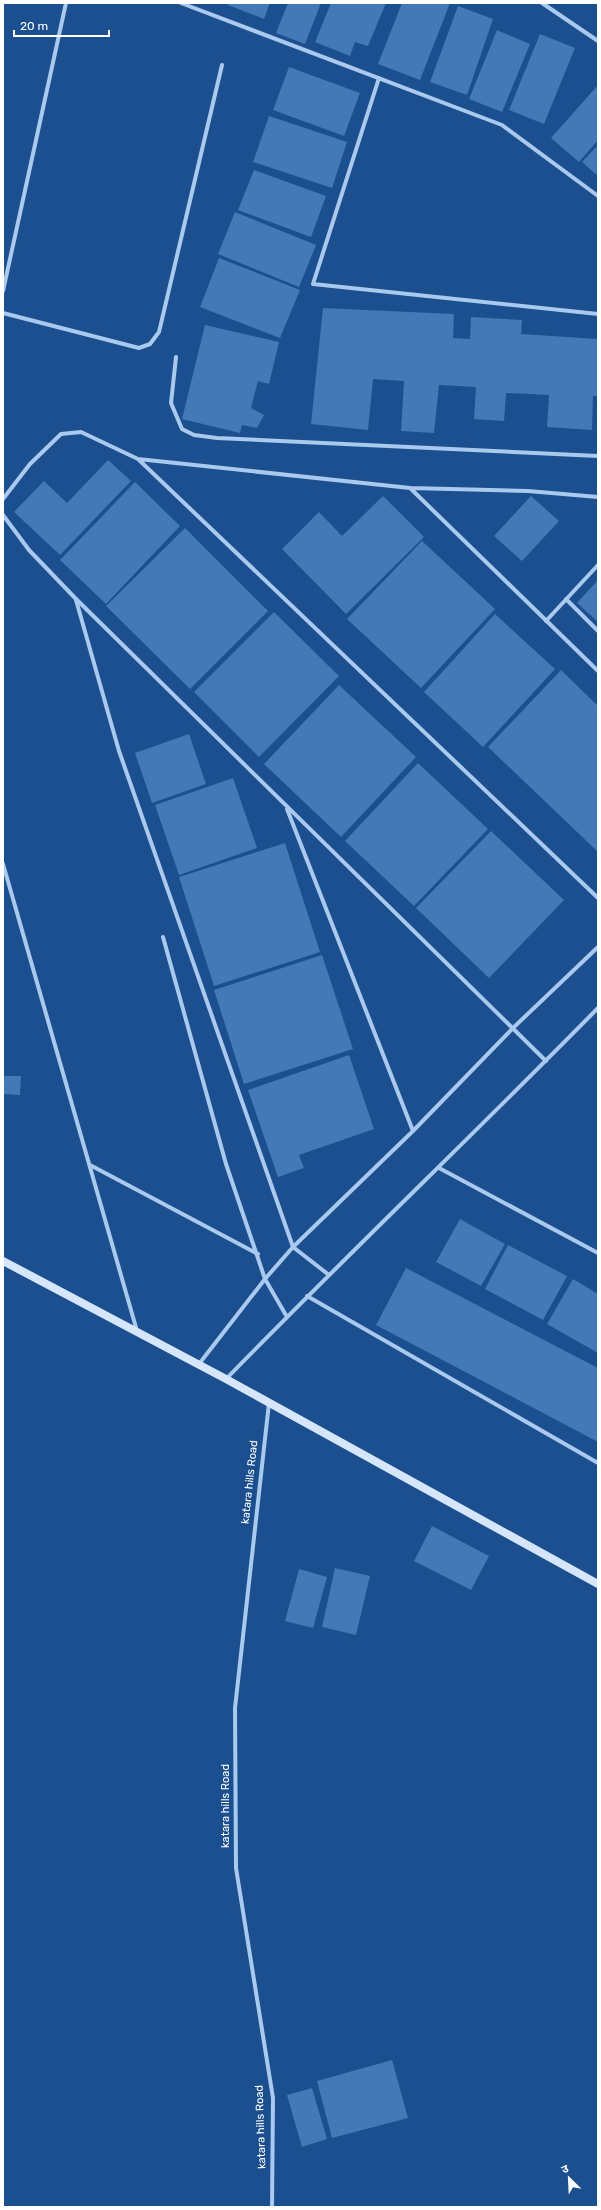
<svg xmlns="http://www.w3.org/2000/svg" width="601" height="2210" font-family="Rubik,'Noto Sans Devanagari',sans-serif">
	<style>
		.building { fill: #4478b7 }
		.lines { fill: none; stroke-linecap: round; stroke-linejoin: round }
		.minor { stroke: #a9c9ee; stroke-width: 4 }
		.secondary { stroke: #d6e6fa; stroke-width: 8 }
		.labels { text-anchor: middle; stroke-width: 3.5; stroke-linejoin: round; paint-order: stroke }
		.street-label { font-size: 11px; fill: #fff; stroke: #1b4f8f }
	</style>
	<rect width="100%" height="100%" fill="#1b4f8f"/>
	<path class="building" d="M 228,3 L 270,3 L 264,19 L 228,5 Z
		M 288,3 L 321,3 L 305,44 L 276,33 Z
		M 331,3 L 386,3 L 368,46 L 355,42 L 350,56 L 315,42 Z
		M 402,3 L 450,3 L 420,80 L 378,64 Z
		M 458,6 L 493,19 L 467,95 L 430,82 Z
		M 497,30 L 530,44 L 502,112 L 469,99 Z
		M 540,34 L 575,48 L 544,124 L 509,110 Z
		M 289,67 L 360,93 L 344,136 L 273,110 Z
		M 598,85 L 598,140 L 579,162 L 551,138 Z
		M 269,116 L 347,142 L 332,188 L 253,162 Z
		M 598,145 L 598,176 L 582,162 Z
		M 254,170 L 326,196 L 311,237 L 238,210 Z
		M 235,212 L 316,245 L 299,287 L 218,254 Z
		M 219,258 L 300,290 L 280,338 L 200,307 Z
		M 323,308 L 454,314 L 453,338 L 470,339 L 471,317 L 522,320 L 521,334 L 598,339 L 598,396 L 593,396 L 592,430 L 547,427 L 549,395 L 506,393 L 504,421 L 474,419 L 476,387 L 439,385 L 434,433 L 401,431 L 404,381 L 373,379 L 368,430 L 311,424 Z
		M 205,325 L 279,342 L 269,384 L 258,381 L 251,408 L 264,415 L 257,428 L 242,425 L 240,433 L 182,419 Z
		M 108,460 L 131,481 L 60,555 L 14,512 L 44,481 L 67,503 Z
		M 135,482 L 180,526 L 106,604 L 60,560 Z
		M 383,496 L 424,537 L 346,614 L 282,549 L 319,512 L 342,536 Z
		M 531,496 L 559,521 L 522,561 L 494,536 Z
		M 185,528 L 268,611 L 190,689 L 106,606 Z
		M 422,541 L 495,609 L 421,688 L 347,619 Z
		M 598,580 L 598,622 L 577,603 Z
		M 274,612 L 339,676 L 259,757 L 194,692 Z
		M 495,614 L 555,669 L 483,747 L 424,692 Z
		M 561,670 L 598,706 L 598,852 L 488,747 Z
		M 339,685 L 416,757 L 341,837 L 264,764 Z
		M 189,734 L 206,784 L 152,803 L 135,753 Z
		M 418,763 L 488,829 L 414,906 L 345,841 Z
		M 233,778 L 257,848 L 179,875 L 155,805 Z
		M 491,831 L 564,900 L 489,978 L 416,908 Z
		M 285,843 L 320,952 L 214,986 L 179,877 Z
		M 322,955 L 353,1049 L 244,1084 L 214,990 Z
		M 349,1055 L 374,1129 L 299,1155 L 304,1168 L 278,1177 L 248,1090 Z
		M 3,1076 L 21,1076 L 20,1095 L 3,1094 Z
		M 460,1219 L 505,1244 L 481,1286 L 436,1262 Z
		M 508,1245 L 567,1276 L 543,1320 L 485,1289 Z
		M 406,1268 L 598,1368 L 598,1442 L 376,1325 Z
		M 573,1279 L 598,1294 L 598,1353 L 547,1324 Z
		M 432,1526 L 489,1556 L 471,1590 L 414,1561 Z
		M 335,1568 L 370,1576 L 356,1635 L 322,1627 Z
		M 299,1569 L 327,1577 L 313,1628 L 285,1621 Z
		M 392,2060 L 408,2118 L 332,2138 L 317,2081 Z
		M 312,2088 L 327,2139 L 302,2147 L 287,2095 Z"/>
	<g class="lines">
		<path class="minor" d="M 181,3 L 502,125 L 598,196
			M 542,3 L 598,41
			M 379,78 L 313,284 L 598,314
			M 3,291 L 66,3
			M 3,313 L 139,348 L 150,344 L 159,332 L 222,65
			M 176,357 L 171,403 L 182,429 L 194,435 L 217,438 L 598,456
			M 138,459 L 598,898
			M 410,488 L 598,671
			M 3,499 L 30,464 L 61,434 L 81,432 L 138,459 L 410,488 L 528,491 L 598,497
			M 3,515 L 29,550 L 76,599 L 546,1061
			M 566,599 L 598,631
			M 76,600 L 119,751 L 293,1247 L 329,1275
			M 546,621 L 598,565
			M 287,809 L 413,1131
			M 3,864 L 137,1331
			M 163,937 L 226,1164 L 265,1279 L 287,1317
			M 90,1165 L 258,1254
			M 439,1168 L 598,1253
			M 307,1296 L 598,1463
			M 199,1364 L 265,1279 L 293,1247 L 413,1131 L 513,1028 L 598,947
			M 226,1379 C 348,1254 475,1133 598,1008
			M 269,1403 L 235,1708 L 236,1868 L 273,2098 L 272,2207"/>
		<path class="secondary" d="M 3,1261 L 226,1379 L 598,1584"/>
	</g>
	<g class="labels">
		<g class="street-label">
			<text transform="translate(249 1482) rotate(-84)" y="4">katara hills Road</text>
			<text transform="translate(225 1806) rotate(-90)" y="4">katara hills Road</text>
			<text transform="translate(260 2127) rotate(-92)" y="4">katara hills Road</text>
		</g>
	</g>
	<rect width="601" height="2210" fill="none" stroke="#ffffff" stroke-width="8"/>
	<g transform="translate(569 2178) rotate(336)" stroke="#1b4f8f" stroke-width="3" paint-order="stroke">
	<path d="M0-3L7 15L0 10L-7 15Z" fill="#ffffff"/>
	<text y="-6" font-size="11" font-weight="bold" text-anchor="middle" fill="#ffffff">उ</text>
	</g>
	<path d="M14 30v6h95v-6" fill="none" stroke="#ffffff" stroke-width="2"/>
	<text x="20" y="30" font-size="12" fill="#ffffff" stroke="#1b4f8f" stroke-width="3" paint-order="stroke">20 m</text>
</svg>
